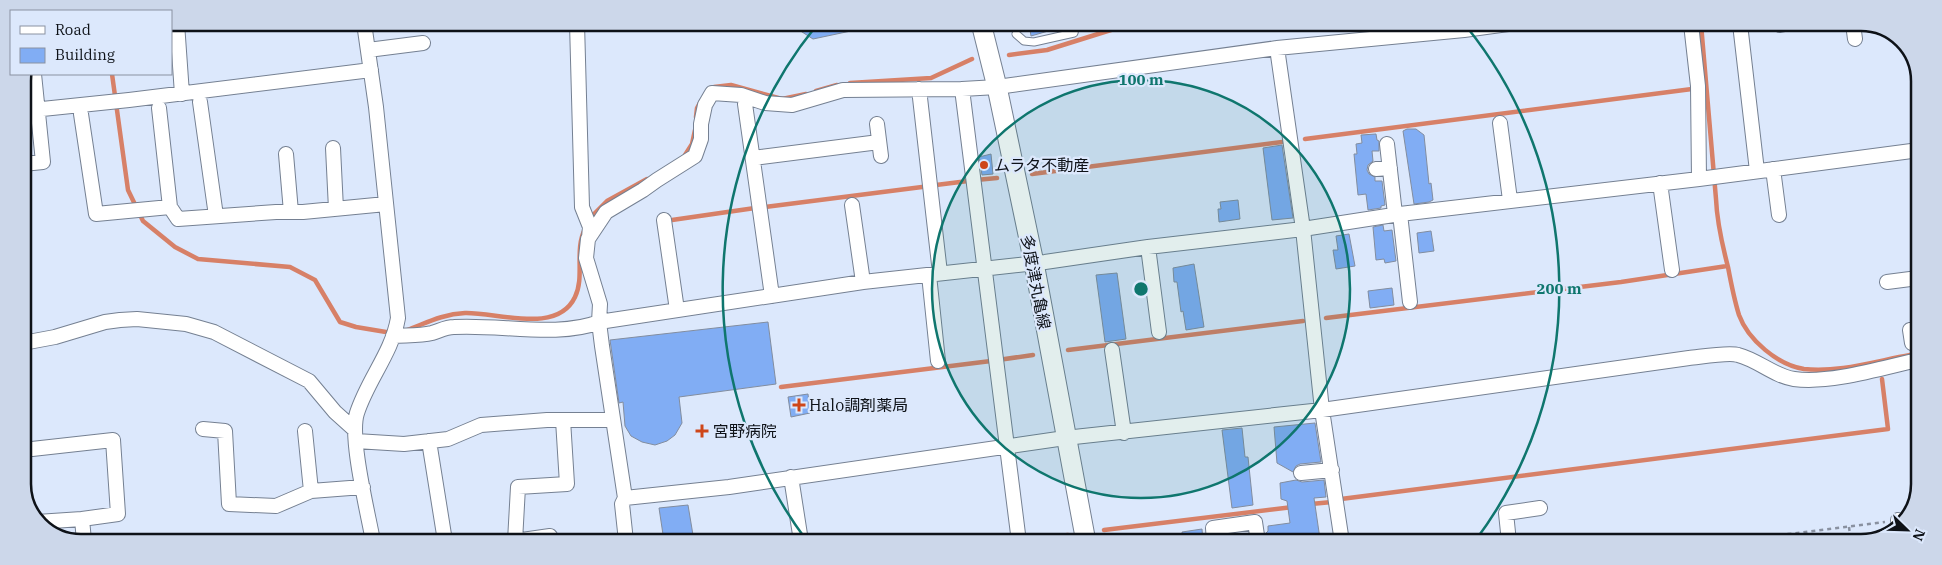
<svg xmlns="http://www.w3.org/2000/svg" width="1942" height="565" font-family="'IBM Plex Serif','Noto Sans JP',serif">
	<style>
		.lines { fill: none; stroke-linecap: round; stroke-linejoin: round }
		.stream { stroke: #d78067; stroke-width: 4.5 }
		.building { fill: #81adf4; stroke: #828d9f }
		.lane-casing { stroke: #758092; stroke-width: 9 }
		.street-casing { stroke: #758092; stroke-width: 16 }
		.secondary-casing { stroke: #758092; stroke-width: 21 }
		.path { stroke: #8991a0; stroke-width: 2.5; stroke-dasharray: 4 4; stroke-linecap: butt }
		.lane { stroke: #fff; stroke-width: 7 }
		.street { stroke: #fff; stroke-width: 14 }
		.secondary { stroke: #fff; stroke-width: 19 }
		.ring { fill: none; stroke: #0f766e; stroke-width: 2.5 }
		.poi-dot { fill: #ce4619; stroke: #dce8fc; stroke-width: 2 }
		.labels { text-anchor: middle; stroke-width: 4.5; stroke-linejoin: round; paint-order: stroke }
		.poi-label { font-size: 16px; fill: #0e1218; stroke: #dce8fc; text-anchor: start }
		.street-label { font-size: 16px; fill: #0e1218; stroke: #dce8fc }
		.rim { fill: none; stroke: #0e1218; stroke-width: 2.5 }
		.centre { fill: #0f766e; stroke: #dce8fc; stroke-width: 2.5 }
		.ring-label { font-size: 15px; text-anchor: middle; font-weight: bold; fill: #0f766e; stroke: #dce8fc; stroke-width: 4.5; stroke-linejoin: round; paint-order: stroke }
	</style>
	<rect width="100%" height="100%" fill="#dce8fc"/>
	<g class="lines">
		<path class="stream" d="M 1701,24 L 1716,199 C 1717,223 1722,244 1728,267 C 1731,283 1734,299 1739,315 C 1748,340 1778,365 1804,369 C 1838,373 1876,361 1910,355
			M 1009,55 L 1047,50 L 1130,24
			M 112,74 L 128,190 L 143,221 L 175,247 L 198,259 L 290,267 L 315,280 L 340,322 L 356,327 L 392,333
			M 850,83 L 931,78 L 972,59
			M 714,87 L 731,85 L 782,99 L 806,94
			M 816,91 L 837,85
			M 696,117 L 697,108 L 701,101
			M 1305,139 L 1692,89
			M 685,155 L 692,144 L 695,130
			M 1032,174 L 1282,142
			M 976,180 L 997,178
			M 936,185 L 968,181
			M 765,207 L 922,187
			M 590,218 L 607,201 L 647,179
			M 672,220 L 755,208
			M 1326,318 L 1621,282 L 1727,266
			M 407,330 C 426,323 443,314 465,313 C 497,312 557,335 575,297 C 585,277 574,250 585,229
			M 1068,350 L 1303,321
			M 998,360 L 1033,355
			M 781,387 L 991,361
			M 1341,499 L 1888,429 L 1882,379
			M 1311,504 L 1332,502
			M 1104,530 L 1293,507
			M 1022,540 L 1068,535
			M 1004,542 L 1013,540"/>
	</g>
	<path class="building" d="M 788,23 L 864,23 L 865,28 L 813,39 Z
		M 1029,24 L 1062,24 L 1062,27 L 1031,36 Z
		M 1407,129 L 1416,129 L 1424,135 L 1429,184 L 1431,183 L 1433,200 L 1429,202 L 1414,204 L 1403,131 Z
		M 1376,134 L 1377,140 L 1379,141 L 1379,151 L 1372,151 L 1373,161 L 1368,165 L 1367,170 L 1369,174 L 1375,177 L 1375,181 L 1382,181 L 1385,205 L 1381,206 L 1381,208 L 1368,210 L 1366,194 L 1358,195 L 1354,154 L 1357,154 L 1356,144 L 1362,143 L 1361,135 Z
		M 1282,145 L 1293,218 L 1272,220 L 1263,148 Z
		M 991,154 L 993,174 L 982,175 L 979,157 Z
		M 1238,200 L 1240,219 L 1219,222 L 1218,209 L 1221,209 L 1220,202 Z
		M 1383,225 L 1384,231 L 1392,230 L 1396,261 L 1385,263 L 1384,259 L 1376,260 L 1373,227 Z
		M 1431,231 L 1434,251 L 1419,253 L 1417,233 Z
		M 1349,234 L 1355,266 L 1336,269 L 1333,250 L 1338,250 L 1336,236 Z
		M 1194,264 L 1204,327 L 1186,330 L 1183,311 L 1181,312 L 1177,282 L 1174,282 L 1173,268 Z
		M 1117,273 L 1126,339 L 1105,342 L 1096,275 Z
		M 1392,288 L 1394,305 L 1370,308 L 1368,291 Z
		M 768,322 L 776,384 L 679,397 L 682,423 L 675,435 L 667,441 L 655,445 L 642,442 L 631,436 L 625,426 L 623,402 L 619,403 L 610,340 Z
		M 808,394 L 810,413 L 791,417 L 788,397 Z
		M 1315,423 L 1321,462 L 1300,464 L 1296,466 L 1293,472 L 1277,463 L 1274,427 Z
		M 1242,428 L 1245,457 L 1248,457 L 1253,505 L 1232,508 L 1222,430 Z
		M 1296,480 L 1302,482 L 1324,480 L 1326,497 L 1314,498 L 1320,539 L 1302,542 L 1267,542 L 1266,533 L 1268,531 L 1268,526 L 1290,523 L 1287,501 L 1281,499 L 1280,483 Z
		M 688,505 L 694,541 L 664,541 L 659,508 Z
		M 1202,529 L 1203,542 L 1183,542 L 1182,532 Z"/>
	<g class="lines">
		<g class="lane-casing">
			<path id="lane" d="M 1016,34 L 1024,41 L 1034,42 L 1074,33 L 1076,24"/>
		</g>
		<g class="street-casing">
			<path id="street" d="M 177,23 L 182,94
				M 364,23 L 376,107 L 398,318 C 392,353 368,379 357,413 C 349,437 368,513 373,541
				M 577,23 L 582,207 L 590,227 L 589,238
				M 1691,24 L 1698,86 L 1699,179
				M 1740,24 L 1757,171
				M 1853,24 L 1855,39
				M 1780,25 L 1785,24
				M 1277,48 L 1303,229 L 1322,410 L 1342,542
				M 368,50 L 423,43
				M 919,89 L 940,273
				M 962,89 L 1019,542
				M 200,102 L 216,216
				M 745,104 L 772,296
				M 159,108 L 170,207 L 178,219 L 276,212 L 303,212 L 386,204
				M 23,111 L 129,100 L 371,70
				M 81,114 L 96,214 L 170,207
				M 1500,123 L 1510,200
				M 877,124 L 881,156
				M 1387,144 L 1395,214
				M 333,148 L 336,209
				M 286,154 L 291,212
				M 753,158 L 879,142
				M 23,164 L 43,162 L 34,74
				M 1376,169 L 1390,168
				M 1773,169 L 1779,215
				M 1660,183 L 1672,270
				M 852,205 L 863,282
				M 1400,214 L 1410,302
				M 664,220 L 677,310
				M 1148,247 L 1159,332
				M 929,275 L 938,361
				M 1887,282 L 1918,278
				M 1910,330 L 1912,343 L 1918,342
				M 393,336 C 406,335 420,336 432,333 C 439,331 446,327 454,327 C 499,324 559,338 599,322 L 863,282 L 1045,262 L 1148,247 L 1303,229 L 1400,214 L 1699,179 L 1919,150
				M 23,343 L 55,337 L 105,322 L 120,320 L 137,319 L 186,324 L 214,332 L 309,381 L 335,412 L 355,430
				M 1112,350 L 1124,433
				M 203,429 L 225,431 L 229,504 L 276,506 L 311,491 L 363,487
				M 305,431 L 311,491
				M 356,441 L 404,444 L 448,439 L 481,425 L 547,420 L 613,420
				M 429,441 L 445,541
				M 23,450 L 113,440 L 118,514 L 82,519 L 84,541
				M 1301,473 L 1332,470
				M 791,477 L 801,541
				M 625,498 L 729,487 L 1065,438 L 1322,410 L 1689,358 C 1700,357 1729,352 1738,355 C 1758,360 1774,376 1794,379 C 1830,384 1882,368 1918,360
				M 1898,520 L 1899,527
				M 37,522 L 82,519
				M 515,541 L 518,487 L 567,484 L 563,420
				M 515,541 L 550,536
				M 626,541 L 622,504 L 625,498 L 602,346 L 599,322 L 600,304 L 586,258 L 588,239 L 606,212 L 643,190 L 657,180 L 695,156 L 701,139 L 701,124 L 705,105 L 712,93 L 741,95 L 765,103 L 792,105 L 843,90 L 962,89 L 997,87 L 1277,48 L 1464,30 L 1508,24
				M 1214,542 L 1213,528 L 1255,522 L 1258,542
				M 1509,542 L 1506,513 L 1540,508"/>
		</g>
		<g class="secondary-casing">
			<path id="secondary" d="M 981,23 L 997,87 L 1034,263 L 1086,542"/>
		</g>
		<path class="path" d="M 1849,527 L 1851,542
			M 1724,542 L 1885,522"/>
		<use href="#lane" class="lane"/>
		<use href="#street" class="street"/>
		<use href="#secondary" class="secondary"/>
	</g>
	<circle cx="1141" cy="289" r="209" fill="#0f766e" fill-opacity=".12"/>
	<g class="ring">
		<circle cx="1141" cy="289" r="209"/>
		<path d="M807 541A418 418 0 0 1 816 26M1466 26A418 418 0 0 1 1475 541"/>
	</g>
	<g class="poi-dot">
		<circle cx="984" cy="165" r="5"/>
		<path d="M796.5 397.5h5v5h5v5h-5v5h-5v-5h-5v-5h5z"/>
		<path d="M699.5 423.5h5v5h5v5h-5v5h-5v-5h-5v-5h5z"/>
	</g>
	<g class="labels">
		<g class="poi-label">
			<text x="994" y="171">ムラタ不動産</text>
			<text x="809" y="411">Halo調剤薬局</text>
			<text x="713" y="437">宮野病院</text>
		</g>
		<g class="street-label">
			<text transform="translate(1036 282) rotate(79)" y="6">多度津丸亀線</text>
		</g>
	</g>
	<path d="M0 0H1942V565H0ZM81 31H1861A50 50 0 0 1 1911 81V484A50 50 0 0 1 1861 534H81A50 50 0 0 1 31 484V81A50 50 0 0 1 81 31Z" fill="#ccd7ea" fill-rule="evenodd"/>
	<path class="rim" d="M81 31H1861A50 50 0 0 1 1911 81V484A50 50 0 0 1 1861 534H81A50 50 0 0 1 31 484V81A50 50 0 0 1 81 31Z"/>
	<circle cx="1141" cy="289" r="8" class="centre"/>
	<g class="ring-label">
		<text x="1141" y="85">100 m</text>
		<text x="1559" y="294">200 m</text>
	</g>
	<rect x="10" y="10" width="162" height="65" fill="#dce8fc" stroke="#8a92a1"/>
	<rect x="20" y="26" width="25" height="8" fill="#ffffff" stroke="#8a92a1"/>
	<text x="55" y="35" font-size="15" fill="#0e1218">Road</text>
	<rect x="20" y="48" width="25" height="15" fill="#81adf4" stroke="#8a92a1"/>
	<text x="55" y="60" font-size="15" fill="#0e1218">Building</text>
	<g transform="translate(1907 530) rotate(113)" stroke="#dce8fc" stroke-width="4" paint-order="stroke">
	<path d="M0-4L9 19L0 12L-9 19Z" fill="#0e1218"/>
	<text y="-8" font-size="14" font-weight="bold" text-anchor="middle" fill="#0e1218">N</text>
	</g>
</svg>
